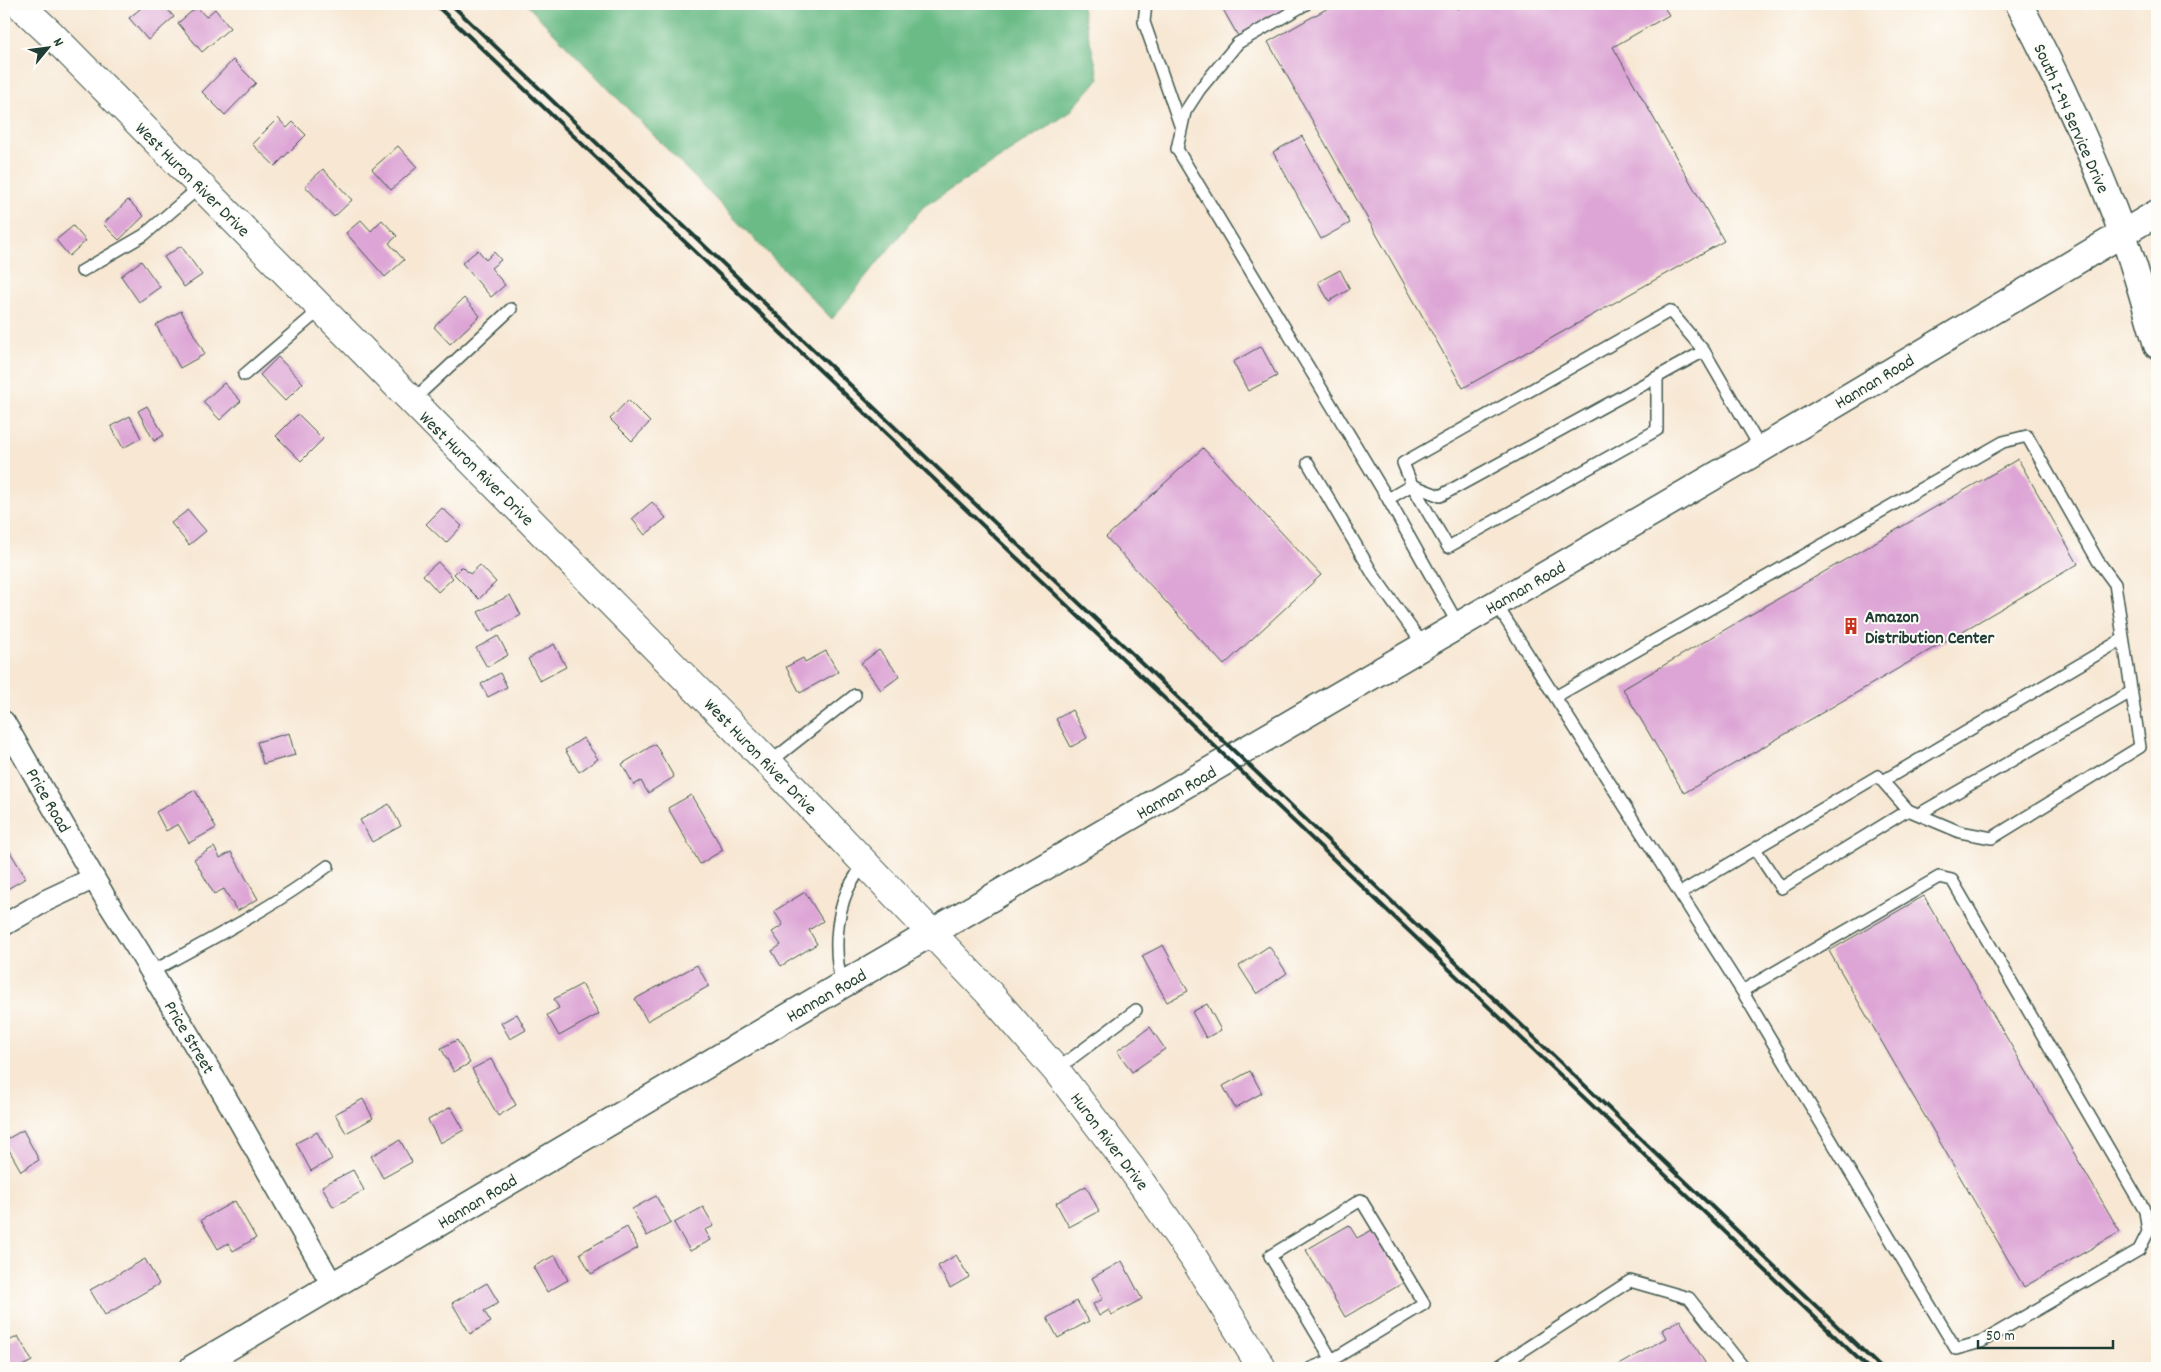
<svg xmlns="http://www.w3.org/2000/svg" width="2161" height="1372" font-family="Dekko,sans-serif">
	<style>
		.forest { fill: #6abb86; stroke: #447c5d }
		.building { fill: #dda5d5 }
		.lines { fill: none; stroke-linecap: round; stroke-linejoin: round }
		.service-casing { stroke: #3f564c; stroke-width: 14 }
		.minor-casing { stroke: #3f564c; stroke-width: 24 }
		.tertiary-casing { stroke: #3f564c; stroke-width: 29 }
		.secondary-casing { stroke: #3f564c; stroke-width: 30 }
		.service { stroke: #fff; stroke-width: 11 }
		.minor { stroke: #fff; stroke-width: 21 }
		.tertiary { stroke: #fff; stroke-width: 26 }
		.secondary { stroke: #fff; stroke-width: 28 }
		.rail { stroke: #1f3d34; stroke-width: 4 }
		.labels { text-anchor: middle; stroke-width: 4; stroke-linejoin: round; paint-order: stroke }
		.street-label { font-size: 18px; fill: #1f3d34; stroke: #fdfcf7 }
		.poi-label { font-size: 18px; font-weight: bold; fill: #1f3d34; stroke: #fdfcf7; text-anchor: start }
	</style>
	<rect width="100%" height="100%" fill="#fdfcf7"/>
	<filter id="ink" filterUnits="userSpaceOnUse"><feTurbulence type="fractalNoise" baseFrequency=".02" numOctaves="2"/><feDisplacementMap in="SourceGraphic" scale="10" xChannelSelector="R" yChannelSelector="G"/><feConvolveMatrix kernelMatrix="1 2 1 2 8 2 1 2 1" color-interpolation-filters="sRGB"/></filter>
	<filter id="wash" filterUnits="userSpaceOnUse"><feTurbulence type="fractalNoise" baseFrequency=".0096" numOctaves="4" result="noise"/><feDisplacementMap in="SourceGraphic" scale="20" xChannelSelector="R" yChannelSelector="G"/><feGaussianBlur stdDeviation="1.12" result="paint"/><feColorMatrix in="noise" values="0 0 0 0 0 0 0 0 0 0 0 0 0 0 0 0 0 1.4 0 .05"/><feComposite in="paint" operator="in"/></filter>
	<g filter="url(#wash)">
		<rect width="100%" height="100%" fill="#f7e7d3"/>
		<path class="forest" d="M 526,4 L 1081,4 L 1099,78 L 1069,113 L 923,207 L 832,319 Z"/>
		<g id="blocks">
			<path class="building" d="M 146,4 L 163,4 L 174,17 L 148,40 L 129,18 Z
				M 1220,4 L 1295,4 L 1238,36 Z
				M 1335,4 L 1455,4 L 1458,9 L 1467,4 L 1662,4 L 1669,15 L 1613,47 L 1724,241 L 1463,388 L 1268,42 Z
				M 197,7 L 206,17 L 215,9 L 230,28 L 202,52 L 178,23 Z
				M 233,60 L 256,83 L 225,115 L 202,92 Z
				M 278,118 L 287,128 L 293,122 L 306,135 L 275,166 L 252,144 Z
				M 1302,136 L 1350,223 L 1321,239 L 1273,152 Z
				M 398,146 L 417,167 L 391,190 L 372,169 Z
				M 323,169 L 352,200 L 334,217 L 305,186 Z
				M 128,200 L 144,216 L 119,240 L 103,224 Z
				M 361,220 L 371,231 L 382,220 L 397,236 L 389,243 L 404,260 L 385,277 L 346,233 Z
				M 73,226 L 86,241 L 69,256 L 56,240 Z
				M 181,246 L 202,275 L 184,287 L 164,257 Z
				M 478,250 L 486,260 L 494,252 L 501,260 L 491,268 L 505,285 L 491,297 L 462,263 Z
				M 141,261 L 160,287 L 139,302 L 121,276 Z
				M 1340,270 L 1350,289 L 1329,301 L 1318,282 Z
				M 464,298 L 480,316 L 450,344 L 434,327 Z
				M 181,311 L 205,354 L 180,368 L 156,325 Z
				M 1261,346 L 1277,376 L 1248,391 L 1233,362 Z
				M 278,357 L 303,383 L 285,401 L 260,375 Z
				M 224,383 L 241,401 L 220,420 L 203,402 Z
				M 628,400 L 650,422 L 632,441 L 610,419 Z
				M 147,406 L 164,435 L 154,441 L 138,411 Z
				M 298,414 L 323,439 L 301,461 L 276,436 Z
				M 130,416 L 141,438 L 123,448 L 111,426 Z
				M 1203,448 L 1321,575 L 1224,665 L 1106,537 Z
				M 2018,459 L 2078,564 L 1684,793 L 1623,689 Z
				M 652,502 L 666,518 L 645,535 L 632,519 Z
				M 442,508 L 462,526 L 446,543 L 426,524 Z
				M 188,510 L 206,531 L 189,545 L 171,523 Z
				M 438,562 L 453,578 L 438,592 L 423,575 Z
				M 480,565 L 496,582 L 479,599 L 454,574 L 462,566 L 470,574 Z
				M 510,595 L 521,615 L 489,632 L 478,612 Z
				M 498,636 L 508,655 L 487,667 L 476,648 Z
				M 554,644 L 566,667 L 540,681 L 528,659 Z
				M 879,650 L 900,676 L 881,690 L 861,663 Z
				M 826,651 L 838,672 L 800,693 L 786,667 L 803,658 L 805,662 Z
				M 500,673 L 507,687 L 488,697 L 481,684 Z
				M 1072,710 L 1087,738 L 1071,747 L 1056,719 Z
				M 289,733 L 295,755 L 263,764 L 257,742 Z
				M 583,738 L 598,759 L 579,772 L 565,750 Z
				M 655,744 L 674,777 L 648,793 L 641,781 L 634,785 L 622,764 Z
				M 195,790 L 216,828 L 189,843 L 178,824 L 166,831 L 156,812 Z
				M 691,795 L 723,850 L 700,864 L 668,808 Z
				M 389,804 L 401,826 L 372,842 L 360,820 Z
				M 4,842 L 26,878 L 4,891 Z
				M 214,847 L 220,858 L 231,852 L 258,899 L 237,911 L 224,889 L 214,894 L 194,859 Z
				M 805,892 L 823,921 L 809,930 L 817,944 L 781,966 L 772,951 L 781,945 L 772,932 L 783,925 L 774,911 Z
				M 1924,896 L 2120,1232 L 2024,1287 L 1829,951 Z
				M 1163,945 L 1188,991 L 1167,1002 L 1142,956 Z
				M 1269,946 L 1287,973 L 1257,994 L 1239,966 Z
				M 697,965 L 709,986 L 647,1021 L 635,999 Z
				M 582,984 L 599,1014 L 559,1036 L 547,1015 L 559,1008 L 554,999 Z
				M 1207,1004 L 1221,1030 L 1206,1038 L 1192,1012 Z
				M 517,1014 L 526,1030 L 510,1039 L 501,1023 Z
				M 1150,1027 L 1165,1049 L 1132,1072 L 1117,1051 Z
				M 457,1040 L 470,1063 L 454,1072 L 441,1048 Z
				M 491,1059 L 516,1105 L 498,1116 L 472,1069 Z
				M 1250,1071 L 1262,1093 L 1235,1108 L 1223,1086 Z
				M 363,1099 L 373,1118 L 346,1133 L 335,1114 Z
				M 451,1107 L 464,1130 L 440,1143 L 428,1120 Z
				M 23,1130 L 39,1160 L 21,1171 L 4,1141 Z
				M 317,1132 L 332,1159 L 311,1171 L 296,1143 Z
				M 400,1140 L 412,1162 L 383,1178 L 371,1156 Z
				M 353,1170 L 364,1190 L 333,1207 L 322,1186 Z
				M 1086,1186 L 1099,1211 L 1069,1227 L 1056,1203 Z
				M 656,1196 L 671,1223 L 647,1236 L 632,1209 Z
				M 235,1201 L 256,1238 L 233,1251 L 228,1243 L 218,1249 L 201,1220 Z
				M 703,1207 L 714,1226 L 705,1230 L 711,1240 L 690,1251 L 674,1223 Z
				M 1349,1225 L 1357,1238 L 1372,1230 L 1403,1283 L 1345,1317 L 1306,1250 Z
				M 627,1227 L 638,1248 L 591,1274 L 580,1253 Z
				M 555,1255 L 568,1280 L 547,1292 L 533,1267 Z
				M 956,1255 L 969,1277 L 950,1288 L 938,1266 Z
				M 145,1259 L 159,1284 L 105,1315 L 90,1290 Z
				M 1122,1261 L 1142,1299 L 1112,1315 L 1109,1310 L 1099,1316 L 1093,1304 L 1103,1299 L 1092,1278 Z
				M 487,1283 L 499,1303 L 484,1311 L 491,1322 L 470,1334 L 452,1303 Z
				M 1077,1301 L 1089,1321 L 1058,1338 L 1047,1318 Z
				M 1680,1320 L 1708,1368 L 1613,1368 L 1666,1338 L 1662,1330 Z
				M 18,1336 L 32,1361 L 18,1368 L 4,1368 L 4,1344 Z"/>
		</g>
	</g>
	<g filter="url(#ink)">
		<use href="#blocks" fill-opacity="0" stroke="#3f564c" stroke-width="1"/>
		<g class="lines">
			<g class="service-casing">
				<path id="service" d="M 1146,4 L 1144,22 L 1181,128
					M 1306,4 L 1238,43 L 1200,89 L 1185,112 L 1177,149 L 1388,499 L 1459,626
					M 82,271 L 144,235 L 201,186
					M 1704,351 L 1657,377 L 1657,430 L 1448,547 L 1412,485 L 1403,463 L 1670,311 L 1704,351 L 1761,449
					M 244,375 L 321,309
					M 412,401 L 511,309
					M 1308,463 L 1374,576 L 1424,646
					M 1412,485 L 1440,496 L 1657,377
					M 1388,499 L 1412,485
					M 1496,604 L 1742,991 L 1956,1349 L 1981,1342 L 2139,1250 L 2148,1232 L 2145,1211 L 1952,880 L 1939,877 L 1742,991
					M 1555,697 L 2003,442 L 2027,436 L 2098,561 L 2115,584 L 2140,747 L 1992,838 L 1960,832 L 1908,810 L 1878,776 L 1680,893
					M 769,763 L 855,695
					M 1883,781 L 2123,639
					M 1919,814 L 2131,692
					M 1755,849 L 1781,888 L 1908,810
					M 151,972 C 212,939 273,907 328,866
					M 842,985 C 834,955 835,918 848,889 C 853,880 859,871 864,862
					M 1056,1070 L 1136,1010
					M 1311,1368 L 1332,1360 L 1424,1304 L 1361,1200 L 1270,1256 L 1332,1360
					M 1496,1368 L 1630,1281 L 1689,1298 L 1744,1368"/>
			</g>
			<g class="minor-casing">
				<path id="minor" d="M 4,722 L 107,901 L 140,953 L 229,1103 L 333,1286
					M 4,925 L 45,901 L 94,878"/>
			</g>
			<g class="tertiary-casing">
				<path id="tertiary" d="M 2019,4 C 2058,77 2093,155 2122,232 C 2136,269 2146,308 2157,345
					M 193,1368 L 842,985 L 1761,449 L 2157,213"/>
			</g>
			<g class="secondary-casing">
				<path id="secondary" d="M 19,4 L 51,34 L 769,763 L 989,993 L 1056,1070 L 1131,1168 L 1193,1257 L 1262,1368"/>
			</g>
			<use href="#service" class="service"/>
			<use href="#minor" class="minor"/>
			<use href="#tertiary" class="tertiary"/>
			<use href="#secondary" class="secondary"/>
			<path class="rail" d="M 435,4 L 1868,1368
				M 451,4 L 1881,1368"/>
		</g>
	</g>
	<defs>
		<g id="building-bare" transform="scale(1.35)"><path d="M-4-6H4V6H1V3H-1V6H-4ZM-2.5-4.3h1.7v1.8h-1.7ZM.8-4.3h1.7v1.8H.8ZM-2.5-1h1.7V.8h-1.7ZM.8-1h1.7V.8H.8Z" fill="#c8321e" stroke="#fdfcf7" stroke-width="2.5" paint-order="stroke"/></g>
	</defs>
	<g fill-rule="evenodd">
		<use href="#building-bare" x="1851" y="626"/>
	</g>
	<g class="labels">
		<g class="street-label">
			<text transform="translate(2072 118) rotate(66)" y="6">South I-94 Service Drive</text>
			<text transform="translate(193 179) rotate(45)" y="6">West Huron River Drive</text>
			<text transform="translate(1874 381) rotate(-31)" y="6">Hannan Road</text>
			<text transform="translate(477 468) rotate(45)" y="6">West Huron River Drive</text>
			<text transform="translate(1525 587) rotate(-30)" y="6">Hannan Road</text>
			<text transform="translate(761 756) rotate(46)" y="6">West Huron River Drive</text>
			<text transform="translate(1176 792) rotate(-30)" y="6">Hannan Road</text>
			<text transform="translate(49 800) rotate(60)" y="6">Price Road</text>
			<text transform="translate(826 995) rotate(-30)" y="6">Hannan Road</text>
			<text transform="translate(190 1037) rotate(59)" y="6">Price Street</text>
			<text transform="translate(1110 1141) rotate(53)" y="6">Huron River Drive</text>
			<text transform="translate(477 1201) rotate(-31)" y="6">Hannan Road</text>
		</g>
		<g class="poi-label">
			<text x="1865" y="622">Amazon<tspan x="1865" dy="21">Distribution Center</tspan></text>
		</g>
	</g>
	<rect width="2161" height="1372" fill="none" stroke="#fdfcf7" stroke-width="20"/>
	<g transform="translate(48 48) rotate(61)" stroke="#fdfcf7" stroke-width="4" paint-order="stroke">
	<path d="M0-4L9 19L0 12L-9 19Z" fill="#1f3d34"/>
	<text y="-8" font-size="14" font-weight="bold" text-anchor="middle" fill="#1f3d34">N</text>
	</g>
	<path d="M1978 1340v8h135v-8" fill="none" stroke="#1f3d34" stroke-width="2.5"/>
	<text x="1986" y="1340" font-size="15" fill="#1f3d34" stroke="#fdfcf7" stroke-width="4" paint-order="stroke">50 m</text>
</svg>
